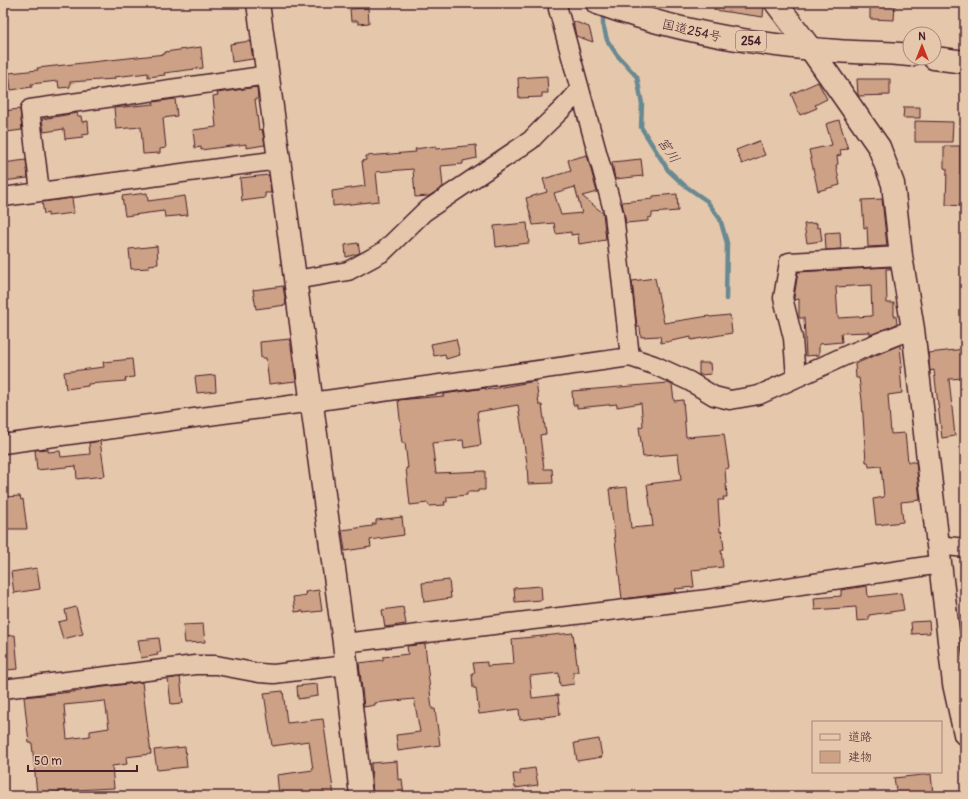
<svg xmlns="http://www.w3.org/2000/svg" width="968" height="799" font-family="Pangolin,'Klee One',sans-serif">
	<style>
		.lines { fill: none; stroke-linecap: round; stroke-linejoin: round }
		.stream { stroke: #698992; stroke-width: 4.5 }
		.building { fill: #cca185; stroke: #4a1f2b; fill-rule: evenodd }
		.street-casing { stroke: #4a1f2b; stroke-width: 21 }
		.secondary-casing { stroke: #4a1f2b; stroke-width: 25 }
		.primary-casing { stroke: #4a1f2b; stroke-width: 25 }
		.highway-casing { stroke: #4a1f2b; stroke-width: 25 }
		.street { stroke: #e5c8ac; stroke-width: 18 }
		.secondary { stroke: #e5c8ac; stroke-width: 22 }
		.primary { stroke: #e5c8ac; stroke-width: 22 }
		.highway { stroke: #e5c8ac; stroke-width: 22 }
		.labels { text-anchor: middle; stroke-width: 3; stroke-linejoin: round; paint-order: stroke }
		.shield { fill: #e5c8ac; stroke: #785252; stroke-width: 1 }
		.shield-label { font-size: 12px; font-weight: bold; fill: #4a1f2b }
		.street-label { font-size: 13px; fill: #4a1f2b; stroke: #e5c8ac }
		.water-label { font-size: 14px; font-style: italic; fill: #4f313c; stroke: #e5c8ac }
	</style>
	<rect width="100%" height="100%" fill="#e5c8ac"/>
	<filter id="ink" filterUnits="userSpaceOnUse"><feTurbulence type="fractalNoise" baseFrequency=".025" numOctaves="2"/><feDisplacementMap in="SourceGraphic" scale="8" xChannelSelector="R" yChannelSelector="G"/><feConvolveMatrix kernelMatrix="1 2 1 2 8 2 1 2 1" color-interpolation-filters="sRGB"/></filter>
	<g filter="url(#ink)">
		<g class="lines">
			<path class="stream" d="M 603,10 L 603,24 L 607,40 L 617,55 L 637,77 L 642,104 L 641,127 L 668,170 L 684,185 L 707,201 L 720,219 L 727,243 L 726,299"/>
		</g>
		<path class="building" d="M 715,3 L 764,3 L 763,17 L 714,10 Z
			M 870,3 L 895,3 L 894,20 L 870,19 Z
			M 368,8 L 369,23 L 358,24 L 358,21 L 351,21 L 350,9 Z
			M 573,21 L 589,27 L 593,42 L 576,36 Z
			M 250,41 L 253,59 L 232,62 L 230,44 Z
			M 201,47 L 203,68 L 164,73 L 165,75 L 148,77 L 148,73 L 114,77 L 115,79 L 70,82 L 70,87 L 59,88 L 58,81 L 31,84 L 32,87 L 11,90 L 9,73 L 38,70 L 37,68 L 165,54 L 165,52 Z
			M 547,76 L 548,93 L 542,93 L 542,97 L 519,98 L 518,78 Z
			M 857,79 L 890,79 L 890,95 L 858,96 Z
			M 818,82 L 827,99 L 815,105 L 817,108 L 800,115 L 791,94 Z
			M 257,87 L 258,99 L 255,99 L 259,130 L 262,129 L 265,145 L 246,148 L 246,144 L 201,150 L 201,147 L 195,148 L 193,130 L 216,127 L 213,96 L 218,95 L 217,93 Z
			M 175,99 L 177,116 L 163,118 L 166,148 L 160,149 L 160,153 L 143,154 L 141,127 L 116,129 L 114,108 L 154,104 L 153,102 Z
			M 904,107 L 920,107 L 920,118 L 903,118 Z
			M 20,109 L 22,130 L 7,132 L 7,125 L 3,126 L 3,111 Z
			M 77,113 L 78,116 L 81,116 L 82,122 L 88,121 L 89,134 L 82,135 L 83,137 L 65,139 L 64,129 L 44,132 L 42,119 Z
			M 839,120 L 848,149 L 840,150 L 841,155 L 837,156 L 838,164 L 836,165 L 840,185 L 818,191 L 809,150 L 832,145 L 826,124 Z
			M 915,121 L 953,122 L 952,142 L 915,142 Z
			M 759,141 L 765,155 L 742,164 L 736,150 Z
			M 476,145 L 477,158 L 463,161 L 463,164 L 441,166 L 443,187 L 429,196 L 415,197 L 413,169 L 376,172 L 379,201 L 333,206 L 332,191 L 365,186 L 362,161 L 366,160 L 366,156 L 416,152 L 415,149 L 436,146 L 436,149 Z
			M 944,146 L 960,146 L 960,174 L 965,174 L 965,206 L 946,205 L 947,169 L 944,168 Z
			M 587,155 L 597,192 L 582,196 L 603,213 L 606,240 L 579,244 L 578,234 L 571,235 L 571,232 L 556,234 L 554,223 L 533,225 L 526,198 L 547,192 L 543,179 L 571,171 L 568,160 ZM 575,187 L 582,213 L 561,215 L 554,193 Z
			M 641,159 L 643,176 L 615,179 L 612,162 Z
			M 26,160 L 28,178 L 3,181 L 3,163 Z
			M 269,175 L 271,193 L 265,193 L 265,198 L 242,201 L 240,178 Z
			M 147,193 L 148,201 L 185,196 L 188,215 L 165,217 L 164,211 L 125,216 L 122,196 Z
			M 677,194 L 678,211 L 652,213 L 652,217 L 648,218 L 648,221 L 626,223 L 622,202 L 653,199 L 653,196 Z
			M 72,198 L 74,213 L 48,216 L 48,213 L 44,214 L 42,202 Z
			M 882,199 L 887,246 L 868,247 L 867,227 L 864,228 L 862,200 Z
			M 527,223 L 529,243 L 496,247 L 494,226 Z
			M 817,223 L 817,228 L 820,227 L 822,241 L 807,243 L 804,224 Z
			M 840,232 L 841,249 L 826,250 L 825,233 Z
			M 358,243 L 360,253 L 346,257 L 345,245 Z
			M 157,246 L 158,264 L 149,265 L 150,268 L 131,269 L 129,249 Z
			M 890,267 L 890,269 L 886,269 L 887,303 L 894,303 L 894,316 L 896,316 L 897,324 L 870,335 L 870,332 L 841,333 L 842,342 L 819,344 L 819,355 L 806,356 L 804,318 L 799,318 L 799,299 L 794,300 L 794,298 L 798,272 ZM 871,285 L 872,316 L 838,318 L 836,287 Z
			M 655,278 L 664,323 L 709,316 L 710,317 L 730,315 L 732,333 L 691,340 L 691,337 L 661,343 L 660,336 L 641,337 L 640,327 L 637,327 L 632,281 Z
			M 283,286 L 286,305 L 256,309 L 253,290 Z
			M 290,339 L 296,381 L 269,384 L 266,358 L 261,358 L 260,342 Z
			M 456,339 L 460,355 L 446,359 L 445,354 L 434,356 L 431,344 Z
			M 900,345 L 902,367 L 900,367 L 902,393 L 888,395 L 891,434 L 905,433 L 908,462 L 916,462 L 920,500 L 901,502 L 903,522 L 876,525 L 873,499 L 884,497 L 881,466 L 869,467 L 868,462 L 866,462 L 862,400 L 859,378 L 856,378 L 855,364 Z
			M 965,349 L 965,378 L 949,379 L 955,436 L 942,438 L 934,370 L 930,371 L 928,353 Z
			M 132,359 L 134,377 L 125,378 L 126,381 L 88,384 L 88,386 L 66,389 L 64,372 L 104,367 L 103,362 Z
			M 699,363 L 710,363 L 711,374 L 699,375 Z
			M 215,375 L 216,391 L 197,393 L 195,377 Z
			M 536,381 L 539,405 L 542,405 L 546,434 L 540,435 L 544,469 L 552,469 L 553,483 L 528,484 L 527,463 L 518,405 L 477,412 L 481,445 L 464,448 L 463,440 L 432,443 L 436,473 L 485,471 L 485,490 L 478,490 L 478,492 L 467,492 L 467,495 L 447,497 L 447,502 L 444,502 L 445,505 L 429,506 L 428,503 L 410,505 L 406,468 L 408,468 L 405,443 L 402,443 L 400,428 L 401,428 L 398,400 L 444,396 L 443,394 L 486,388 L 486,390 Z
			M 668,383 L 672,385 L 674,401 L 683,400 L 686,437 L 724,434 L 729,468 L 725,469 L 727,497 L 723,497 L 724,500 L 718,500 L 720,532 L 722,531 L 724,549 L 721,550 L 723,567 L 692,570 L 694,587 L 675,589 L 676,592 L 622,599 L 609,489 L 627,487 L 631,528 L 653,526 L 647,484 L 681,480 L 678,454 L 643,457 L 639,427 L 643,426 L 641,403 L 617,407 L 617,404 L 577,408 L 577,405 L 573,405 L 572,391 Z
			M 100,441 L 105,476 L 77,479 L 76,466 L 37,470 L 35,450 L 48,449 L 48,452 L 60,451 L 61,457 L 90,454 L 89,443 Z
			M 20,496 L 21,500 L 23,499 L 27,529 L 3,529 L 3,497 Z
			M 402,517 L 404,535 L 370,540 L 371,547 L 345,551 L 342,530 L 373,526 L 372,524 L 376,524 L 376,520 Z
			M 37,568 L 40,589 L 14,593 L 11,572 Z
			M 449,580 L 451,598 L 424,602 L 422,583 Z
			M 541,586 L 542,600 L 515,602 L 514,588 Z
			M 867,586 L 868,597 L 901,593 L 904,610 L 869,615 L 869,620 L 857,621 L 856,607 L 815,610 L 814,598 L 841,596 L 841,590 Z
			M 319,590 L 322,611 L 303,613 L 303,611 L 295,612 L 293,597 L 306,595 L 305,592 Z
			M 76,607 L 83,634 L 63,639 L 58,622 L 67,620 L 65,610 Z
			M 403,607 L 406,624 L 385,627 L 382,610 Z
			M 929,621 L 930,633 L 912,634 L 911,622 Z
			M 203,624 L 205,642 L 185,643 L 183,625 Z
			M 573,633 L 578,672 L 573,672 L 574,684 L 560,686 L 559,673 L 530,676 L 532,698 L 558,695 L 560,715 L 520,720 L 519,709 L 479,714 L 476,688 L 473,688 L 472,673 L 475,673 L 473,663 L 487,662 L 487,666 L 514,664 L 512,639 Z
			M 15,635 L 18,669 L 6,670 L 5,656 L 3,656 L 3,636 Z
			M 159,638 L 161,652 L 157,653 L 158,655 L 141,658 L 138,640 Z
			M 425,644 L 432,709 L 435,709 L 440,745 L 398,751 L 396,735 L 420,732 L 414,699 L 375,703 L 375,705 L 364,707 L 359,663 L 383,660 L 383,657 L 408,654 L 407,646 Z
			M 180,677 L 183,703 L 171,704 L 168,679 Z
			M 142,682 L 151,754 L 126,757 L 127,764 L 112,766 L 114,788 L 74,790 L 37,794 L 32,743 L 29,743 L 24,697 L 81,691 L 81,690 ZM 105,701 L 109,728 L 90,731 L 90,736 L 67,739 L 64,705 Z
			M 317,684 L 318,696 L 298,699 L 297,686 Z
			M 283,691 L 287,723 L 323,719 L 334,796 L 279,796 L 277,775 L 313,770 L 309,741 L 272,746 L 264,693 Z
			M 599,739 L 602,757 L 577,761 L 574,743 Z
			M 185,747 L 187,767 L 157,770 L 154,750 Z
			M 397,761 L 398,780 L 402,779 L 404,796 L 373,796 L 371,763 Z
			M 535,768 L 538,785 L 515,788 L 513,774 L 520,774 L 520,770 Z
			M 931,774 L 933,794 L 897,796 L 894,778 Z"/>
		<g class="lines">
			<g class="street-casing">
				<path id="street" d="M 558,3 L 558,9 L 614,214 L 630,357
					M 40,192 L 30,109 L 268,75
					M 3,197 L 279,160
					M 295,280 L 348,271 L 383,252 L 424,212 L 531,140 C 547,122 566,108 580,89
					M 796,378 L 793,338 L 783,298 L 789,262 L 901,256
					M 3,444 L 312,402 L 630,357 L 654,365 L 689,381 L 714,396 L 730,400 L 759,395 L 849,354 L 913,329
					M 938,545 L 965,548
					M 344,643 L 708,599 L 940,564
					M 3,689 L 195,665 L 216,665 L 259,673 L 274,674 L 346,665"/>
			</g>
			<g class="secondary-casing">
				<path id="secondary" d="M 258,3 L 344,643 L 361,796
					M 810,48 L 879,147 L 893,184 L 901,256 L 913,329 L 954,684 L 965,734"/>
			</g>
			<g class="primary-casing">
				<path id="primary" d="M 776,3 L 810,48"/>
			</g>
			<g class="highway-casing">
				<path id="highway" d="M 597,3 C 674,31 755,45 837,51 C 861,53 886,52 910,55
					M 934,58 L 965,62"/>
			</g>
			<use href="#street" class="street"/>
			<use href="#secondary" class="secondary"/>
			<use href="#primary" class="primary"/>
			<use href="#highway" class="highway"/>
		</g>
	</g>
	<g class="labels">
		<rect class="shield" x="736" y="31" width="30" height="20" rx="3"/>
		<g class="shield-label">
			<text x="751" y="45">254</text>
		</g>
		<g class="street-label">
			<text transform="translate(692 30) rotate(13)" y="5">国道254号</text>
		</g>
		<g class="water-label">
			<text transform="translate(669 150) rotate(56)" y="5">宮川</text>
		</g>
	</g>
	<rect width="968" height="799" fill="none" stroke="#e5c8ac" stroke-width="16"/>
	<rect x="8" y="8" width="952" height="783" fill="none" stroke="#4a1f2b" stroke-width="1.5" filter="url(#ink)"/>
	<rect x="812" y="721" width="130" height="52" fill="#e5c8ac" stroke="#a78478"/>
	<rect x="820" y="734" width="20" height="6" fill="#e5c8ac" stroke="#a78478"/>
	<text x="848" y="741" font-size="12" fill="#4a1f2b">道路</text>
	<rect x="820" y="751" width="20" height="12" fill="#cca185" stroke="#a78478"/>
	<text x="848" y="761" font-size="12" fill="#4a1f2b">建物</text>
	<g transform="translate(922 46)"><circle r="19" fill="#e5c8ac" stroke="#a78478"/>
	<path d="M0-3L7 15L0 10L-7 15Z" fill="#c8321e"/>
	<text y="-6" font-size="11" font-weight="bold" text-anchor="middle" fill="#4a1f2b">N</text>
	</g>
	<path d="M28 765v6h109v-6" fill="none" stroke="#4a1f2b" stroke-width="2"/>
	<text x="34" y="765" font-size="12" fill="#4a1f2b" stroke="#e5c8ac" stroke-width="3" paint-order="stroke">50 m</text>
</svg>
